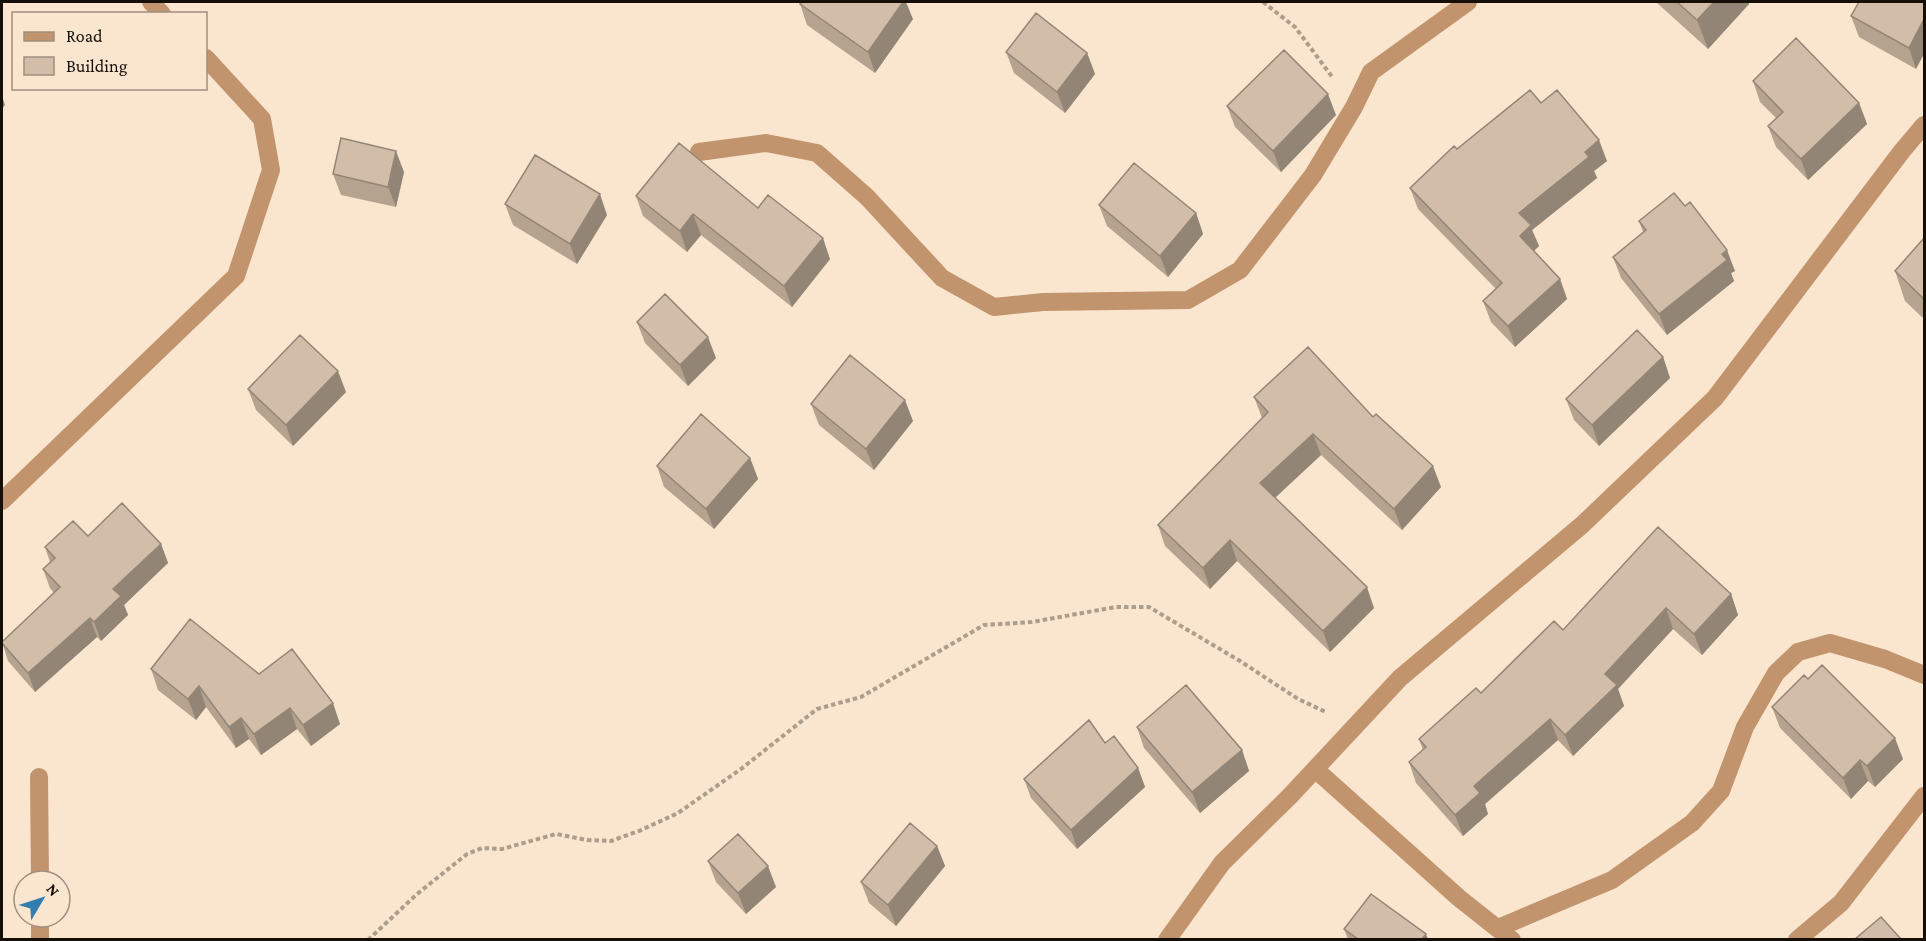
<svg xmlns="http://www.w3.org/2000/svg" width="1926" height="941" font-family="'Crimson Pro',serif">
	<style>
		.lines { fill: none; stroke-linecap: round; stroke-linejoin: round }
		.path { stroke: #ad9d8b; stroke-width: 4; stroke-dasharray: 4.5 3; stroke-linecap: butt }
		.street { stroke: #c1946d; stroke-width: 18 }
		.wall { fill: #b5a390 }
		.shaded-wall { fill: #938576 }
		.building { fill: #d2bea8; stroke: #938576; stroke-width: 1.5 }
	</style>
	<rect width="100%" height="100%" fill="#fae5cf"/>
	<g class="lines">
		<path class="path" d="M 1263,2 L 1295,27 L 1333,78
			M 368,940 L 417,894 L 467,854 L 482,848 L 502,849 L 556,834 L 587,840 L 611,841 L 639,831 L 678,813 L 741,769 L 817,709 L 861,697 L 984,625 L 1032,622 L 1116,607 L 1149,607 L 1240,661 L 1298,699 L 1326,712"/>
		<path class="street" d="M 151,2 L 162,14
			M 699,152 L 766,143 L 817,153 L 867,197 L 942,278 L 994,307 L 1043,302 L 1188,300 L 1240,270 L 1313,175 L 1354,107 L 1371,72 L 1468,2
			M 2,501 L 236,276 L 271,170 L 262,119 L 206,58
			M 1315,769 L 1459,898 L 1512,940
			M 39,777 L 40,881
			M 40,917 L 40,940
			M 1498,928 L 1612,880 L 1692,823 L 1721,791 L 1745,727 L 1776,673 L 1798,652 L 1830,643 L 1885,659 L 1924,675
			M 1167,940 L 1222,863 L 1290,796 L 1400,678 L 1582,525 L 1715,398 L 1902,151 L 1924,125
			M 1797,940 L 1841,903 L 1924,796"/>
	</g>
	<path class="wall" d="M 1656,2 L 1749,2 L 1749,4 L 1708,49 Z
		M 1924,2 L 1916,69 L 1859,37 L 1851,16 Z
		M 800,4 L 913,19 L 875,73 L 807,25 Z
		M 1006,52 L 1087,53 L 1095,74 L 1065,113 L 1014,73 Z
		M 1753,81 L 1859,103 L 1867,124 L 1808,180 L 1776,147 L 1768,126 L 1776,118 L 1760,102 Z
		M 1227,106 L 1336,115 L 1281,172 L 1235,127 Z
		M 1457,149 L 1607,161 L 1594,171 L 1597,178 L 1532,230 L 1539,246 L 1534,251 L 1560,279 L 1567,299 L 1515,347 L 1491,322 L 1483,301 L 1496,289 L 1418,209 L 1410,188 Z
		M 404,172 L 396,207 L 341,195 L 333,174 Z
		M 636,196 L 830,259 L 792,307 L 701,235 L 687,252 L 643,216 Z
		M 505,204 L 607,215 L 577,264 L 513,225 Z
		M 1099,205 L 1196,213 L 1203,234 L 1168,277 L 1107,226 Z
		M 1639,221 L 1735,271 L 1731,273 L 1734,281 L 1667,335 L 1621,278 L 1613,257 L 1643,232 Z
		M 1924,238 L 1924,319 L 1905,301 L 1895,271 Z
		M 637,322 L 716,358 L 688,386 L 645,343 Z
		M 1663,357 L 1670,378 L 1599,446 L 1574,420 L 1566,399 Z
		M 248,389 L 346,392 L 293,446 L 256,410 Z
		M 1254,397 L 1373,417 L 1441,487 L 1402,530 L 1321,455 L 1275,498 L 1374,608 L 1330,652 L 1237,561 L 1210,589 L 1165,546 L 1158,525 L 1262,418 Z
		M 811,404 L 913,421 L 874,470 L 819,425 Z
		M 750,458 L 758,479 L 714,529 L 664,487 L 657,466 Z
		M 88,536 L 161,544 L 168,563 L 124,605 L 128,615 L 101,641 L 97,637 L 35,692 L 8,661 L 2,642 L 54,593 L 50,588 L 43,569 L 50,562 L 45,547 Z
		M 1731,594 L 1738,615 L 1702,655 L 1673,629 L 1618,689 L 1624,706 L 1573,756 L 1558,740 L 1485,804 L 1488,814 L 1463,836 L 1416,783 L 1409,762 L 1423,750 L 1419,739 L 1481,693 L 1563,630 Z
		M 151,669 L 259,674 L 340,724 L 311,746 L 297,729 L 261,755 L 249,739 L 236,748 L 206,707 L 196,720 L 158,690 Z
		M 1772,707 L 1903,759 L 1875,787 L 1868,781 L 1851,799 L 1780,728 Z
		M 1137,727 L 1242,750 L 1249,771 L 1200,813 L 1144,748 Z
		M 1105,743 L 1138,768 L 1145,787 L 1077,849 L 1031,798 L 1024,779 Z
		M 937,846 L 945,866 L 896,926 L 869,903 L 861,882 Z
		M 708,861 L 776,887 L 746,914 L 716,882 Z
		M 1344,929 L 1428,939 L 1348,939 Z"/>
	<path class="shaded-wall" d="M 903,2 L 906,2 L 913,19 L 875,73 L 868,52 Z
		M 1714,2 L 1749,2 L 1749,4 L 1708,49 L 1697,20 Z
		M 1924,19 L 1924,54 L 1916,69 L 1909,48 Z
		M 1087,53 L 1095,74 L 1065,113 L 1057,92 Z
		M 1328,94 L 1336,115 L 1281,172 L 1273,151 Z
		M 2,96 L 5,105 L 2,109 Z
		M 1859,103 L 1867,124 L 1808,180 L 1801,159 Z
		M 1599,140 L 1607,161 L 1594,171 L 1597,178 L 1532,230 L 1539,246 L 1528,256 L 1520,236 L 1519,213 L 1585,152 Z
		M 396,151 L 404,172 L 396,207 L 388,187 Z
		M 600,194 L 607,215 L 577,264 L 570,244 Z
		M 1196,213 L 1203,234 L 1168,277 L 1160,256 Z
		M 693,214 L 701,235 L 687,252 L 680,231 Z
		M 823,238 L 830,259 L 792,307 L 784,286 Z
		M 1727,250 L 1735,271 L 1731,273 L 1734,281 L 1667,335 L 1659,314 Z
		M 1560,279 L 1567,299 L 1515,347 L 1508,326 Z
		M 708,337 L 716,358 L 688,386 L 680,365 Z
		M 1663,357 L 1670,378 L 1599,446 L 1592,425 Z
		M 338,371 L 346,392 L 293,446 L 286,425 Z
		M 905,400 L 913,421 L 874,470 L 866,449 Z
		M 1313,434 L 1321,455 L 1268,504 L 1260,483 Z
		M 750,458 L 758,479 L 714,529 L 706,509 Z
		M 1433,466 L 1441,487 L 1402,530 L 1394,509 Z
		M 1230,540 L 1237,561 L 1210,589 L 1203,568 Z
		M 161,544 L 168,563 L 124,605 L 128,615 L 101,641 L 94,622 L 113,589 Z
		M 1367,587 L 1374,608 L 1330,652 L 1323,631 Z
		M 1731,594 L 1738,615 L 1702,655 L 1694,634 Z
		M 1666,608 L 1673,629 L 1618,689 L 1624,706 L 1573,756 L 1565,735 L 1605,674 Z
		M 90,618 L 97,637 L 35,692 L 28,673 Z
		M 199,686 L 206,707 L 196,720 L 188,699 Z
		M 333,703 L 340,724 L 311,746 L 303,725 Z
		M 290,708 L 297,729 L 261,755 L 254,734 Z
		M 241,718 L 249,739 L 236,748 L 229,727 Z
		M 1550,719 L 1558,740 L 1485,804 L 1488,814 L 1463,836 L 1455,815 L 1474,786 Z
		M 1895,738 L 1903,759 L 1875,787 L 1867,766 Z
		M 1242,750 L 1249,771 L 1200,813 L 1192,792 Z
		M 1860,760 L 1868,781 L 1851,799 L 1843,778 Z
		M 1138,768 L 1145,787 L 1077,849 L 1071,830 Z
		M 937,846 L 945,866 L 896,926 L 888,905 Z
		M 768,866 L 776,887 L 746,914 L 738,893 Z
		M 1426,934 L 1428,939 L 1422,939 Z"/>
	<path class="building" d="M 802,2 L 903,2 L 868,52 L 800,4 Z
		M 1677,2 L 1714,2 L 1697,20 Z
		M 1859,2 L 1924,2 L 1924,19 L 1909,48 L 1851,16 Z
		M 1036,13 L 1087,53 L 1057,92 L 1006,52 Z
		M 1796,38 L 1859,103 L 1801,159 L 1768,126 L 1783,112 L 1753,81 Z
		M 1284,50 L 1328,94 L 1273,151 L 1227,106 Z
		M 1530,90 L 1541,103 L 1557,90 L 1599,140 L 1585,152 L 1589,157 L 1519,213 L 1531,225 L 1520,236 L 1560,279 L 1508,326 L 1483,301 L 1502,283 L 1410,188 L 1454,146 L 1457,149 Z
		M 341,138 L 396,151 L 388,187 L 333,174 Z
		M 679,143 L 758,208 L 768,195 L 823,238 L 784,286 L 693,214 L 680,231 L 636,196 Z
		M 535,155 L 600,194 L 570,244 L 505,204 Z
		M 1134,163 L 1196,213 L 1160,256 L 1099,205 Z
		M 1674,193 L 1685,206 L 1690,202 L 1727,250 L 1722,254 L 1727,260 L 1659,314 L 1613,257 L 1646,230 L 1639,221 Z
		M 1924,238 L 1924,299 L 1895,271 Z
		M 665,294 L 708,337 L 680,365 L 637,322 Z
		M 1637,330 L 1663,357 L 1592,425 L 1566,399 Z
		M 300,335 L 338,371 L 286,425 L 248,389 Z
		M 1308,347 L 1373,417 L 1376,414 L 1433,466 L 1394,509 L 1313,434 L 1260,483 L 1367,587 L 1323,631 L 1230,540 L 1203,568 L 1158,525 L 1268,412 L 1254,397 Z
		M 850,355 L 905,400 L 866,449 L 811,404 Z
		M 701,414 L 750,458 L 706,509 L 657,466 Z
		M 122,503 L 161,544 L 113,589 L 121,596 L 94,622 L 90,618 L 28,673 L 2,643 L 2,642 L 60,587 L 43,569 L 55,558 L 45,547 L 73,521 L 88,536 Z
		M 1658,527 L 1731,594 L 1694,634 L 1666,608 L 1605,674 L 1617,685 L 1565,735 L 1550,719 L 1474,786 L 1480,793 L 1455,815 L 1409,762 L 1426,747 L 1419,739 L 1476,688 L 1481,693 L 1554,621 L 1563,630 Z
		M 190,619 L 259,674 L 292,649 L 333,703 L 303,725 L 290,708 L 254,734 L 241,718 L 229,727 L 199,686 L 188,699 L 151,669 Z
		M 1822,665 L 1895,738 L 1867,766 L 1860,760 L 1843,778 L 1772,707 L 1804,675 L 1808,679 Z
		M 1186,685 L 1242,750 L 1192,792 L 1137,727 Z
		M 1089,720 L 1105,743 L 1114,736 L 1138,768 L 1071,830 L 1024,779 Z
		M 910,823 L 937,846 L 888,905 L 861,882 Z
		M 738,834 L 768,866 L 738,893 L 708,861 Z
		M 1371,894 L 1426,934 L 1422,939 L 1358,939 L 1344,929 Z
		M 1881,917 L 1901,939 L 1855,939 Z"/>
	<rect width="1926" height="941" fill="none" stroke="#160f07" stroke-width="6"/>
	<rect x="12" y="12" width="195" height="78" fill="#fae5cf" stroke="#9f8f7f" stroke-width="1.5"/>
	<rect x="24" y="32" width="30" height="9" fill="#c1946d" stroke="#9f8f7f" stroke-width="1.5"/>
	<text x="66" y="42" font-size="18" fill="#160f07">Road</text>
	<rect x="24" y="57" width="30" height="18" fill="#d2bea8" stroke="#9f8f7f" stroke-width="1.5"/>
	<text x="66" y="72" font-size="18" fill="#160f07">Building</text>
	<g transform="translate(42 899) rotate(51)"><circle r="28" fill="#fae5cf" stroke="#9f8f7f" stroke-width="1.5"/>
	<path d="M0-4.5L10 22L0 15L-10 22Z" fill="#327db0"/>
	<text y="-9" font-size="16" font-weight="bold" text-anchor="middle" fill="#160f07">N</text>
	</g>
</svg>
